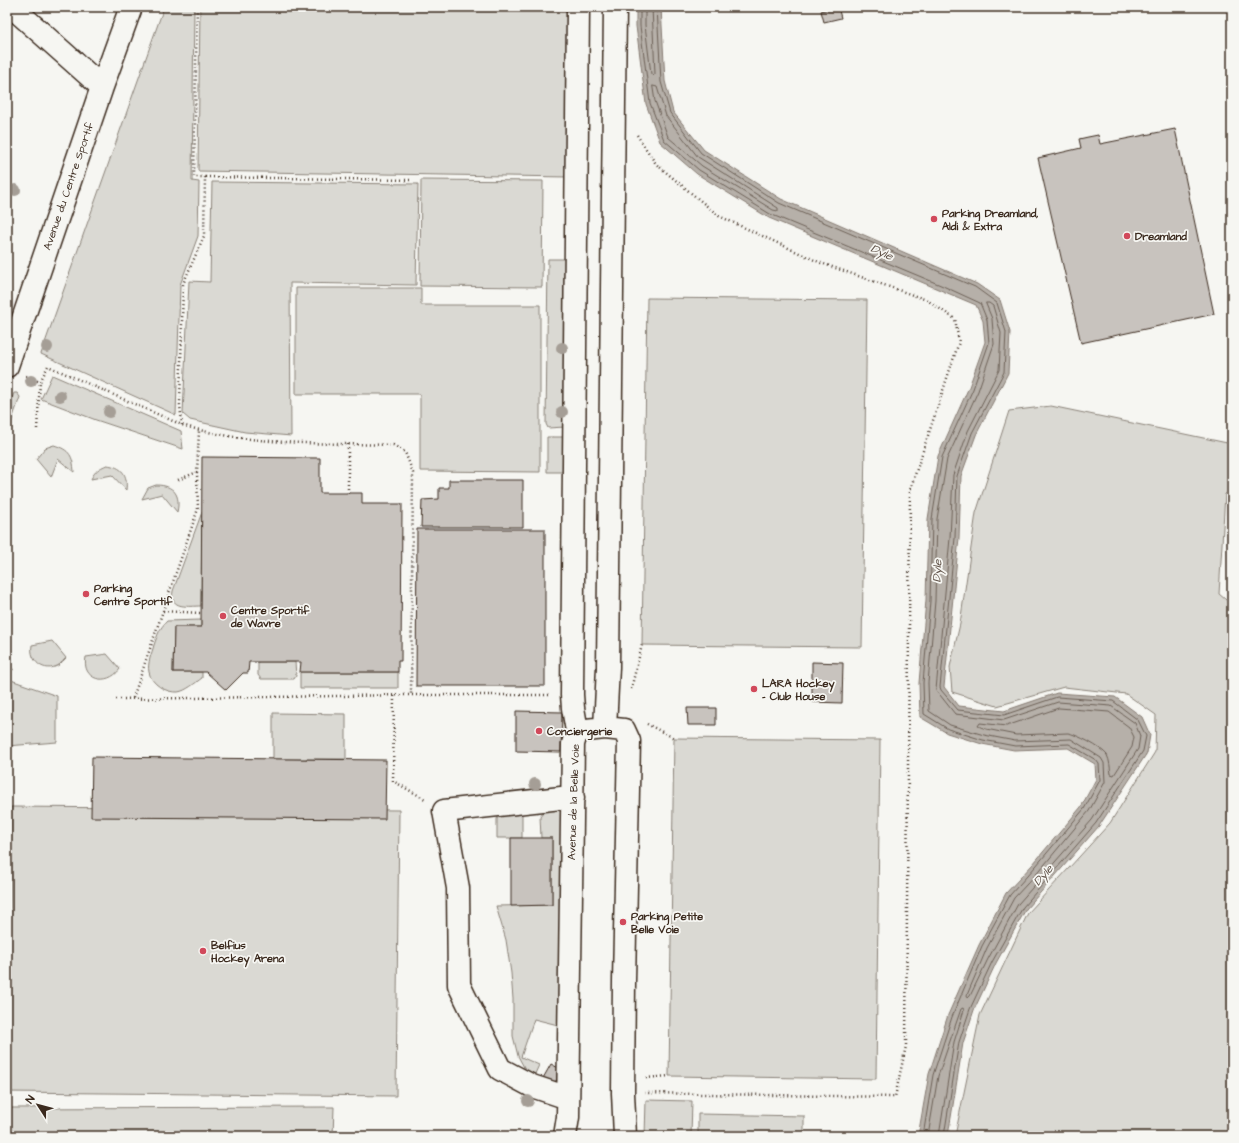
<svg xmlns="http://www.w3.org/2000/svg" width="1239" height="1143" font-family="'Architects Daughter',sans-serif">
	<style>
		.green { fill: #dad9d3; stroke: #8a8278 }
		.water { fill: #b6b0a9; stroke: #857a71 }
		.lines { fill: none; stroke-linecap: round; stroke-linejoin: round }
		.shore { stroke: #6c6056; stroke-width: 1 }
		.building { fill: #c8c3be; stroke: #3b2a1e }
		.minor-casing { stroke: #3b2a1e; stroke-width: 25 }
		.path { stroke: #3b2a1e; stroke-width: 2.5; stroke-dasharray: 1 3; stroke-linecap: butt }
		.minor { stroke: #f6f6f2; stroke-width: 22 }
		.tree { fill: #a59e96 }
		.poi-dot { fill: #d1495b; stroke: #f6f6f2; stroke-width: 1.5 }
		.labels { text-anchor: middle; stroke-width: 3.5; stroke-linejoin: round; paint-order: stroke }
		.street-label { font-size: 11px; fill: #3b2a1e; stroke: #f6f6f2 }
		.poi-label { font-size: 11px; font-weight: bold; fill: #3b2a1e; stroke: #f6f6f2; text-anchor: start }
		.water-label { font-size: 12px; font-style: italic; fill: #605248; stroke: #f6f6f2 }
	</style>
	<rect width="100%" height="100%" fill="#f6f6f2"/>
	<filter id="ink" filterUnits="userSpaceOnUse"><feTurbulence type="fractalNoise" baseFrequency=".025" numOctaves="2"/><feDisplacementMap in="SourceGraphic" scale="8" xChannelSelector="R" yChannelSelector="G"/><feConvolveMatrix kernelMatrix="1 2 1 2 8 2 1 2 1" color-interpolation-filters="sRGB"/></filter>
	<g filter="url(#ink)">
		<path class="green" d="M 164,7 L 194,7 L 192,181 L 199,182 L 198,236 L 180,285 L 176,415 L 41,354 Z
			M 200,7 L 569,7 L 568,177 L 198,171 Z
			M 421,180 L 543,181 L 542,287 L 420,286 Z
			M 212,182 L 418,184 L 416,285 L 290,283 L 291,436 L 245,432 L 190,420 L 183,414 L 189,281 L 210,282 Z
			M 548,259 L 567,259 L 565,427 L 548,428 L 546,424 Z
			M 296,288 L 421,288 L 421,305 L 540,305 L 540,472 L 420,471 L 420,394 L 296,394 Z
			M 647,298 L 867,300 L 862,647 L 642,645 Z
			M 52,375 L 181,431 L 183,449 L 96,420 L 41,399 Z
			M 14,393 L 17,393 L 20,397 L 7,434 L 7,411 Z
			M 1051,406 L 1232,444 L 1232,491 L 1225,494 L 1219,594 L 1232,605 L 1232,1136 L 955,1136 L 980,1015 L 1028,913 L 1110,823 L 1155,752 L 1156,715 L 1126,694 L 1064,687 L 997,706 L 952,692 L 950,667 L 960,624 L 976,513 L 1009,411 Z
			M 547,437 L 564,437 L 564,472 L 547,472 Z
			M 54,445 C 70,450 73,456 74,472 L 58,459 L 51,477 L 36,459 L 45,448 Z
			M 107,465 C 122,467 128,474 126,490 L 112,475 L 91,479 C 95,471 99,468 107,465 Z
			M 156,485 C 174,485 181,495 177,512 L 162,494 L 142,499 L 148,488 Z
			M 202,512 L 201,606 C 189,606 169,610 173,591 Z
			M 201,620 L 201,627 L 174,627 L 173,672 L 202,672 L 202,678 C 195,683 186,691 178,692 C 166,693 151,684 149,672 C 147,663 152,653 154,645 C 158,634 159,629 167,621 Z
			M 52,641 L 66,658 C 64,660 61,663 59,665 C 44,674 29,661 32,645 Z
			M 107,654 L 120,669 C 107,687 81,680 86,657 Z
			M 258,662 L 295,662 L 296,676 L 294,679 L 261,679 L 258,675 Z
			M 300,672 L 398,672 L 398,688 L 300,688 Z
			M 8,679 L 57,696 L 57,742 L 7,746 L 7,680 Z
			M 273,713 L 346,714 L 346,759 L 273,759 Z
			M 674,738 L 880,740 L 876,1079 L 669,1076 Z
			M 11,807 L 399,810 L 396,1096 L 7,1092 Z
			M 546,808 L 561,808 L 558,1025 L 534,1019 L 521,1057 L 539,1065 L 534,1076 L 526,1071 L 518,1056 L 513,1036 L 513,999 L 511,973 L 506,940 L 496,906 L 552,905 L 552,838 L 541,838 L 540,816 Z
			M 520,812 L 522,815 L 522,838 L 497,838 L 497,819 L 500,813 Z
			M 646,1100 L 692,1101 L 691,1136 L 645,1136 Z
			M 334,1107 L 333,1136 L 7,1136 L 7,1108 Z
			M 698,1114 L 804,1116 L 804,1136 L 698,1136 Z"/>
		<path class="water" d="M 636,7 L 661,7 L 665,81 L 673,112 L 704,150 L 781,199 L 977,284 L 1000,300 L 1010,332 L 1008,373 L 976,435 L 961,476 L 959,538 L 944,687 L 959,706 L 1004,711 L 1057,693 L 1115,697 L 1142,717 L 1150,735 L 1147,753 L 1099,826 L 1026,909 L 996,963 L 974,1010 L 963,1043 L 948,1136 L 918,1136 L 929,1074 L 948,1015 L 979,945 L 1006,893 L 1033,864 L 1081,807 L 1096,779 L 1095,764 L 1068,748 L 1014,750 L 982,744 L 947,733 L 920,717 L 919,683 L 926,600 L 928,519 L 938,456 L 969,387 L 985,342 L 983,321 L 976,305 L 769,218 L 697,174 L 660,142 L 646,104 L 636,26 Z"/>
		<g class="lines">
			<path class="shore" d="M 640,7 L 640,26 L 650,103 L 664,140 L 699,170 L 770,214 L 943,286 L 980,303 L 987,320 L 989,343 L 973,389 L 942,457 L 932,519 L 930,601 L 923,683 L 924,714 L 948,729 L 983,740 L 1015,746 L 1069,744 L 1096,760 L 1099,764 L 1100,780 L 1084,809 L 1036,866 L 1010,895 L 982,946 L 952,1017 L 933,1075 L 923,1136
				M 645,7 L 645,25 L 651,74 L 653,76 L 655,74 L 652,7
				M 657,7 L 661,82 L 670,113 L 701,153 L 779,203 L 975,287 L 997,303 L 1006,332 L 1004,372 L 972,433 L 957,476 L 955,538 L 940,687 L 941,690 L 958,710 L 1004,715 L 1057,697 L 1113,701 L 1138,720 L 1146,736 L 1143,751 L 1096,823 L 1023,907 L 992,962 L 970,1009 L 959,1042 L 944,1136
				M 653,86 L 657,87 L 666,116 L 698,157 L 778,208 L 778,211 L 773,210 L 702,166 L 668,137 L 655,101 Z
				M 986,303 L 989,303 L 993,306 L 1001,333 L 999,370 L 968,431 L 953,475 L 950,538 L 936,690 L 955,714 L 1004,720 L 1058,702 L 1111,706 L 1135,723 L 1140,736 L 1138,749 L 1092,820 L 1018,904 L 988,959 L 970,996 L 968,998 L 967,995 L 987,948 L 1014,898 L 1040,870 L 1089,811 L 1105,782 L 1104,763 L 1101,758 L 1071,739 L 1015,741 L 984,735 L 950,725 L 929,711 L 928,683 L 935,601 L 937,519 L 947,459 L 978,391 L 994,344 L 992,319 Z
				M 1059,708 L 1109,712 L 1129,727 L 1134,737 L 1132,747 L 1114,775 L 1111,774 C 1110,768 1110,761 1107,755 C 1102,748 1076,734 1068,733 L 1016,735 L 986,729 L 978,726 L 980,723 L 1006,726 Z
				M 928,1136 L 938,1076 L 961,1009 L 963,1008 L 964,1010 L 954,1042 L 939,1136"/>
		</g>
		<path class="building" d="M 835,7 L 838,7 L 841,18 L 824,22 L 821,11 Z
			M 1175,129 L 1214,314 L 1081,343 L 1038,158 L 1081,148 L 1079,139 L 1088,137 L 1098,135 L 1100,144 Z
			M 202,457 L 320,458 L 320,493 L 362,493 L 362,504 L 402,504 L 401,661 L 398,661 L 398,672 L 300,672 L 301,662 L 249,662 L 248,673 L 243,673 L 226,690 L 206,672 L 173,672 L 174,627 L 201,627 Z
			M 449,480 L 523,480 L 523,527 L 421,527 L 422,500 L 439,499 L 439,488 L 449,488 Z
			M 417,529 L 545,529 L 545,686 L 416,686 Z
			M 812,662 L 843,663 L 842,703 L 812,702 Z
			M 687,708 L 716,708 L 716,725 L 688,725 Z
			M 516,711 L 562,712 L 561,752 L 516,751 Z
			M 92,757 L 386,760 L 385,819 L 91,817 Z
			M 511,838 L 552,838 L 552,905 L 511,906 Z
			M 551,1064 L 562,1070 L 553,1086 L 542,1080 Z"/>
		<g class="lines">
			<g class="minor-casing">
				<path id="minor" d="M 12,7 L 102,87
					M 7,366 L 102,87 L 131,7
					M 605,728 L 608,667 L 615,7
					M 577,731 L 573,708 L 572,695 L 578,7
					M 568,1098 L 532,1086 L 500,1069 L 459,985 L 458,888 L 444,811 L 561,798 L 573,798
					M 565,1136 L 568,1117 L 573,744 L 577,731 L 605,728 L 624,730 L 629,741 L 624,981 L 623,1093 L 625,1136"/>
			</g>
			<path class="path" d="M 637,135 L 656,164 L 719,216 L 821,263 L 927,300 L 955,319 L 959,342 L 910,490 L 906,1046 L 895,1097 L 645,1093
				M 205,177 L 413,180
				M 26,376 L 40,382 L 48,366 L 182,425 C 249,446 323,443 393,445 L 405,452 L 413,473 L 411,695
				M 182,425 L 180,405 L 183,284 L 204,236 L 205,177 L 194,177 L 197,7
				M 37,429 L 40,382
				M 178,480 L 197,472 L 199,431
				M 348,493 L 348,444
				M 163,611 L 201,613
				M 7,675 L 13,669
				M 631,689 L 642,645
				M 394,696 L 393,781 L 425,799
				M 133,698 L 198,509 L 197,472
				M 116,699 L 411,695 L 550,695
				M 647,724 L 674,738
				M 646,1078 L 669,1076"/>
			<use href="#minor" class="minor"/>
		</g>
		<g class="tree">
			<circle cx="15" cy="190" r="6"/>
			<circle cx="47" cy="347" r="6"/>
			<circle cx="562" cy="348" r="6"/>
			<circle cx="31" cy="381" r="6"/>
			<circle cx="60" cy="396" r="6"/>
			<circle cx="109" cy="412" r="6"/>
			<circle cx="562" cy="412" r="6"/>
			<circle cx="535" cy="784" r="6"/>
			<circle cx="528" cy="1101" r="6"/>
		</g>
	</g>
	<g class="poi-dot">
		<circle cx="934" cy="219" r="4"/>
		<circle cx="1127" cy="236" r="4"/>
		<circle cx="86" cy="594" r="4"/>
		<circle cx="223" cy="616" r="4"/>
		<circle cx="754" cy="689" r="4"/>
		<circle cx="539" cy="731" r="4"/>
		<circle cx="623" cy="922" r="4"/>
		<circle cx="203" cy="951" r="4"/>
	</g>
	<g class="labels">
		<g class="street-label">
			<text transform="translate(68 186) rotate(-71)" y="4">Avenue du Centre Sportif</text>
			<text transform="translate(573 802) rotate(-88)" y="4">Avenue de la Belle Voie</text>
		</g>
		<g class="poi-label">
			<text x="942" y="217">Parking Dreamland,<tspan x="942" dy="13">Aldi &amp; Extra</tspan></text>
			<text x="1135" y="240">Dreamland</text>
			<text x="94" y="592">Parking<tspan x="94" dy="13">Centre Sportif</tspan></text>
			<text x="231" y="614">Centre Sportif<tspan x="231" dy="13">de Wavre</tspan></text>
			<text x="762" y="687">LARA Hockey<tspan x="762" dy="13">- Club House</tspan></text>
			<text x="547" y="735">Conciergerie</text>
			<text x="631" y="920">Parking Petite<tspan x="631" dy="13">Belle Voie</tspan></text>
			<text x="211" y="949">Belfius<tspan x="211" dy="13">Hockey Arena</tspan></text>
		</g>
		<g class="water-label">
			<text transform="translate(882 252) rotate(24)" y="4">Dyle</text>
			<text transform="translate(937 571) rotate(-88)" y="4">Dyle</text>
			<text transform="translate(1043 875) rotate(-48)" y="4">Dyle</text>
		</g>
	</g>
	<rect width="1239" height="1143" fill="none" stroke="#f6f6f2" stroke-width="24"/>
	<rect x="12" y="12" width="1215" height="1119" fill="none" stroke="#3b2a1e" stroke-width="1.5" filter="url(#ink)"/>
	<g transform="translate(38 1105) rotate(306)" stroke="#f6f6f2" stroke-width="3" paint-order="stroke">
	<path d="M0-3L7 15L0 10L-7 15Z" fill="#3b2a1e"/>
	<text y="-6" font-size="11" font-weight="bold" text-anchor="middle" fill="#3b2a1e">N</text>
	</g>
</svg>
